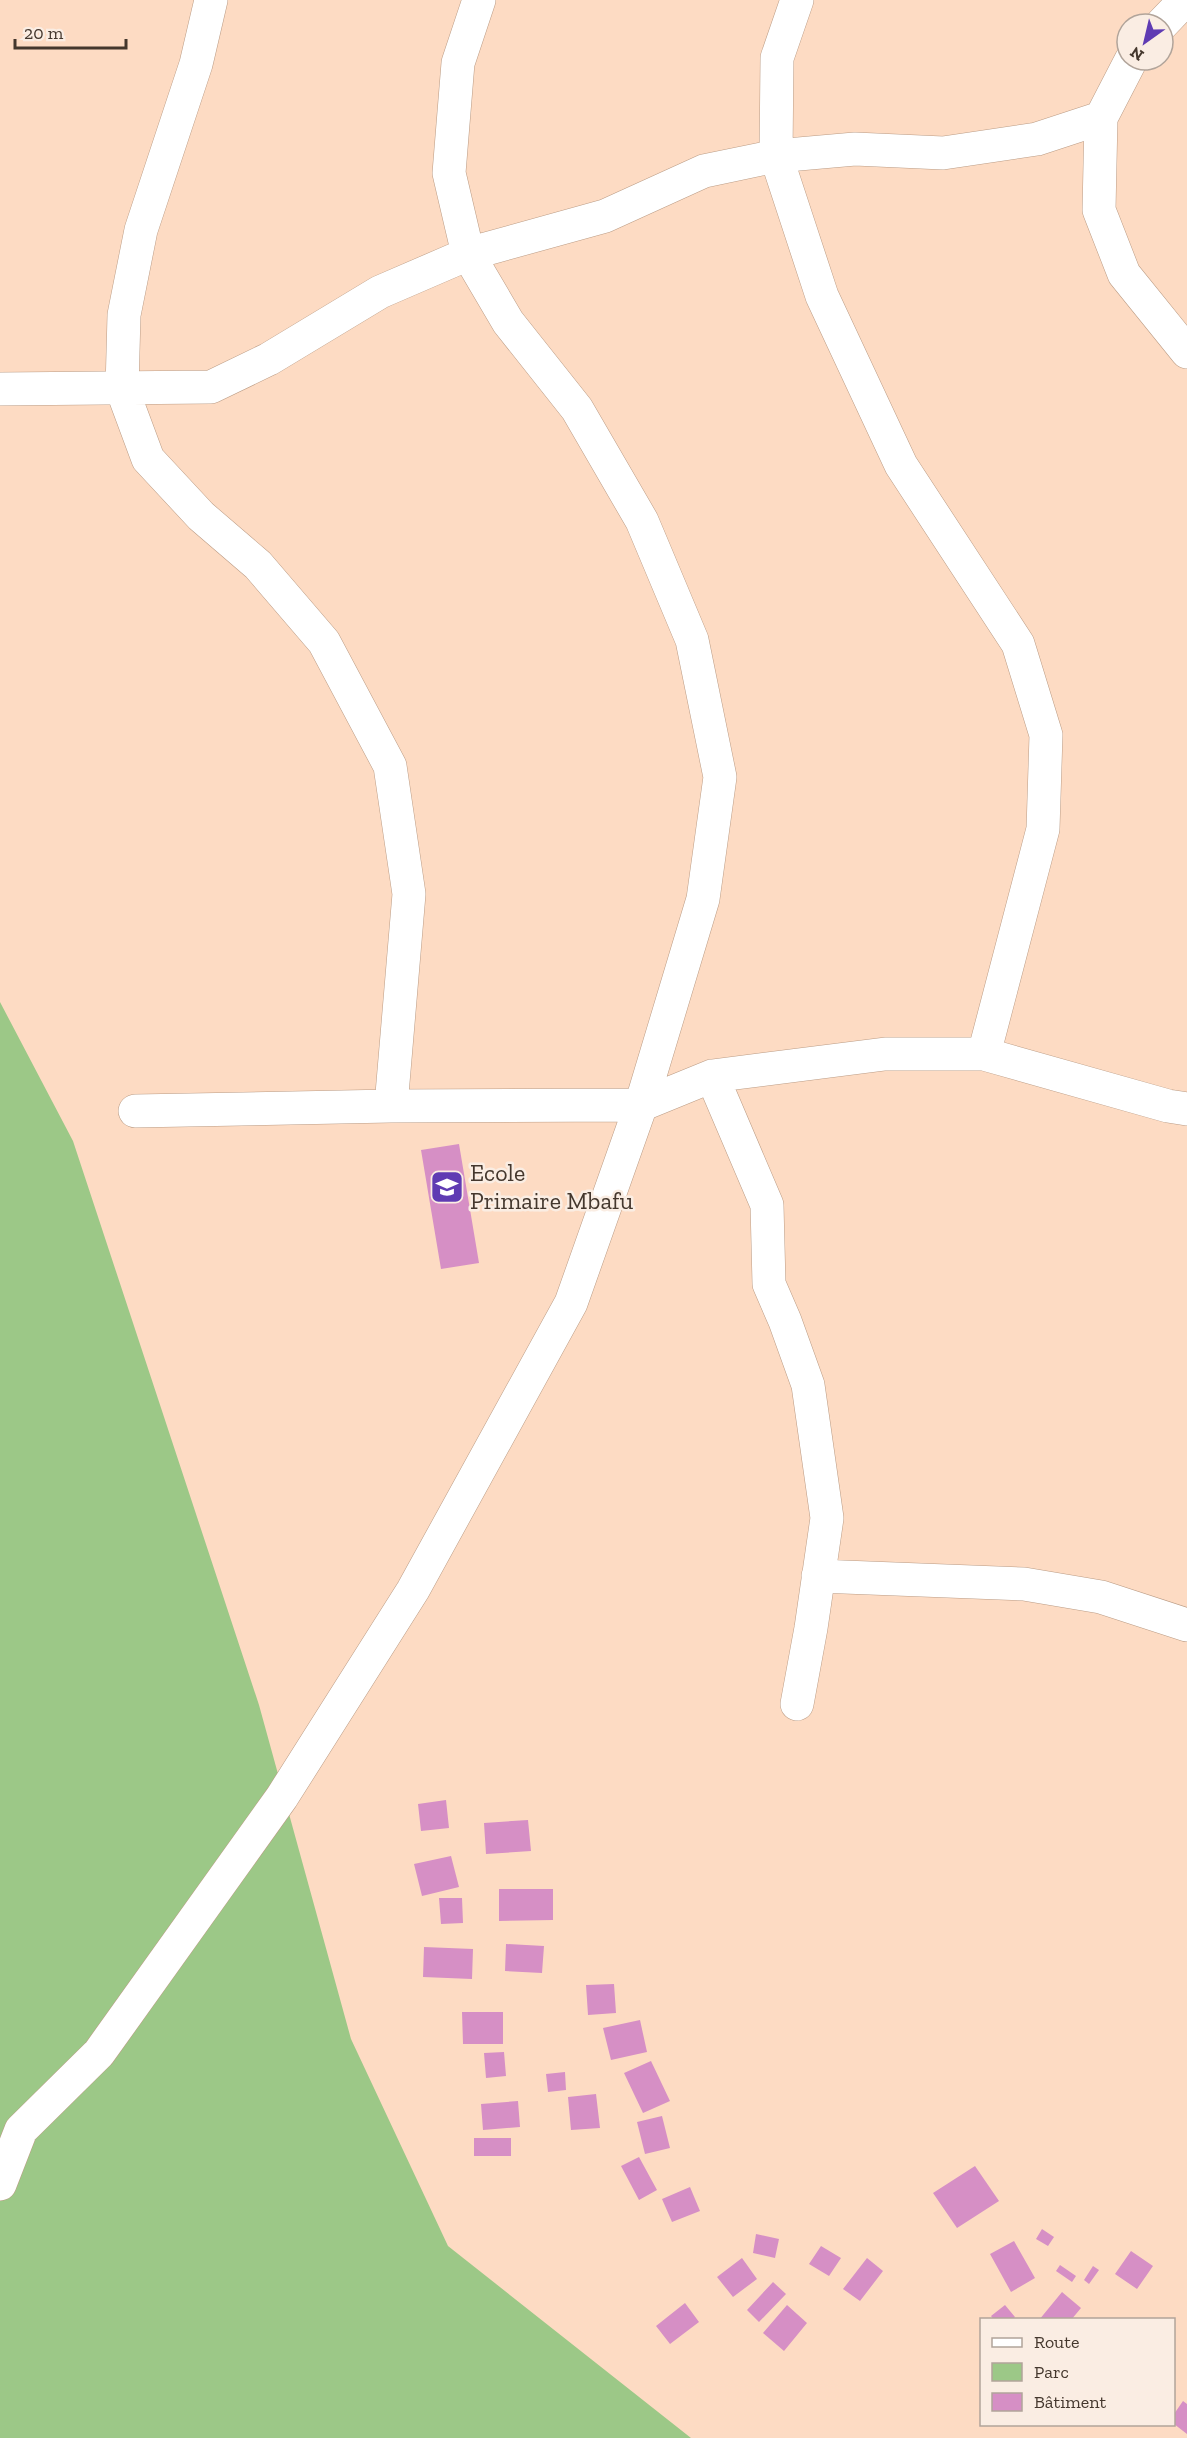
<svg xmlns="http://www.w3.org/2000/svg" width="1187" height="2438" font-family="'Zilla Slab',serif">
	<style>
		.green { fill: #9cc887 }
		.building { fill: #d68fc5 }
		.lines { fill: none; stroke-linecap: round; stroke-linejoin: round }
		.minor-casing { stroke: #bb9c85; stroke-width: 34 }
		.minor { stroke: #fff; stroke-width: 33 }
		.labels { text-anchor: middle; stroke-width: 5; stroke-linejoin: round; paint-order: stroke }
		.poi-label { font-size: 24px; fill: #44372d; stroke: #faede3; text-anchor: start }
	</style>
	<rect width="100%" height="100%" fill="#fddbc3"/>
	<path class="green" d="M 0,1002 L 73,1141 L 259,1705 L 351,2039 L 448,2246 L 691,2438 L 0,2438 Z"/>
	<path class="building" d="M 459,1144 L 479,1263 L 441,1269 L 421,1150 Z
		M 446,1800 L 449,1828 L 421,1831 L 418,1804 Z
		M 528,1820 L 531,1851 L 486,1854 L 484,1823 Z
		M 451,1856 L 459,1887 L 422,1896 L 414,1864 Z
		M 499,1889 L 553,1889 L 553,1920 L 499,1921 Z
		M 439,1898 L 462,1898 L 463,1923 L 441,1924 Z
		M 506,1944 L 544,1946 L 542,1973 L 505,1971 Z
		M 424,1947 L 473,1949 L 472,1979 L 423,1977 Z
		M 614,1984 L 616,2013 L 588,2015 L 586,1985 Z
		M 462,2012 L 503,2012 L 503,2044 L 463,2044 Z
		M 640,2020 L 647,2052 L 611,2060 L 603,2028 Z
		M 504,2052 L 506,2076 L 486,2078 L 484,2053 Z
		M 651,2061 L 670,2101 L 643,2113 L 624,2073 Z
		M 565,2072 L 566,2090 L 548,2092 L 546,2074 Z
		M 596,2094 L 600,2128 L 571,2130 L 568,2097 Z
		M 518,2101 L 520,2127 L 483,2130 L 481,2104 Z
		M 662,2116 L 670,2148 L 645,2154 L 637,2122 Z
		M 474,2138 L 511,2138 L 511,2156 L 474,2156 Z
		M 639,2157 L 657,2190 L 639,2200 L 621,2166 Z
		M 975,2166 L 999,2201 L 957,2228 L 933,2193 Z
		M 690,2187 L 700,2211 L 672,2222 L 662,2199 Z
		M 1042,2229 L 1054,2237 L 1048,2246 L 1036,2239 Z
		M 756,2234 L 779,2239 L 775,2258 L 753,2253 Z
		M 1014,2241 L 1035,2278 L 1011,2292 L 990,2254 Z
		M 821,2246 L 841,2258 L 829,2276 L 809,2264 Z
		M 1131,2251 L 1153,2266 L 1137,2289 L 1115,2274 Z
		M 742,2258 L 757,2279 L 733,2297 L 717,2277 Z
		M 867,2258 L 883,2271 L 860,2301 L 843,2289 Z
		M 1060,2265 L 1076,2276 L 1072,2282 L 1056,2271 Z
		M 1093,2266 L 1099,2270 L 1089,2284 L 1084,2280 Z
		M 773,2282 L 786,2294 L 759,2322 L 747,2310 Z
		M 1062,2292 L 1081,2308 L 1071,2320 L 1039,2320 Z
		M 685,2303 L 699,2322 L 670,2344 L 656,2326 Z
		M 787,2305 L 807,2323 L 784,2351 L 763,2333 Z
		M 1005,2305 L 1015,2317 L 1012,2320 L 994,2320 L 991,2316 Z
		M 1183,2401 L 1187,2404 L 1187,2434 L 1174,2424 L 1174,2414 Z"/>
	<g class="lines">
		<g class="minor-casing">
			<path id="minor" d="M 211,0 L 196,64 L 141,230 L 124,315 L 122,389 L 148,459 L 201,516 L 258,565 L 324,642 L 390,766 L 409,894 L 391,1106
				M 797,0 L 777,58 L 776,156 L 822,296 L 901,465 L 1018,644 L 1046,735 L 1043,829 L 984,1054
				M 1162,24 L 1185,0
				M 1131,60 L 1101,118 L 1099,210 L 1124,274 L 1187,352
				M 0,389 L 211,387 L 269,359 L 380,292 L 468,254 L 605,216 L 704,171 L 776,156 L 855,149 L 943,153 L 1037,139 L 1101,118
				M 712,1076 L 767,1205 L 769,1284 L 785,1321 L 808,1385 L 827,1518 L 811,1628 L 797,1704
				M 135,1111 L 391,1106 L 641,1105 L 712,1076 L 885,1054 L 984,1054 L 1168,1106 L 1187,1109
				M 818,1576 L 1024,1584 L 1101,1597 L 1187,1625
				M 0,2184 L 21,2130 L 99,2053 L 282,1797 L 413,1590 L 571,1303 L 641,1105 L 703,899 L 720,777 L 692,640 L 642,521 L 577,409 L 508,322 L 468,254 L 449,173 L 458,63 L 479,0"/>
		</g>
		<use href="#minor" class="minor"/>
	</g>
	<defs>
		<g id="school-square" transform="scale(1.725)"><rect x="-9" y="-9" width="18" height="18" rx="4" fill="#5f3bb3" stroke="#faede3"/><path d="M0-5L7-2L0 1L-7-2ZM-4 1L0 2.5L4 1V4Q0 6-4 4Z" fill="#fff"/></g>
	</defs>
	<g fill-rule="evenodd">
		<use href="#school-square" x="447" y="1187"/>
	</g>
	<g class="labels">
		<g class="poi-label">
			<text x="470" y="1181">Ecole<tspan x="470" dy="28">Primaire Mbafu</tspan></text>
		</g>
	</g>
	<rect x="980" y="2318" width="195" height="108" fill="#faede3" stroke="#b1a49a" stroke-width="1.5"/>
	<rect x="992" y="2338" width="30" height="9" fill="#ffffff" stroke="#b1a49a" stroke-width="1.5"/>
	<text x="1034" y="2348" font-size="18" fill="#44372d">Route</text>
	<rect x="992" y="2363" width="30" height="18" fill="#9cc887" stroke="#b1a49a" stroke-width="1.5"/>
	<text x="1034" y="2378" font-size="18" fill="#44372d">Parc</text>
	<rect x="992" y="2393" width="30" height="18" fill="#d68fc5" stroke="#b1a49a" stroke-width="1.5"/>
	<text x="1034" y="2408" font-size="18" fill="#44372d">Bâtiment</text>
	<g transform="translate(1145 42) rotate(214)"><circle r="28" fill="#faede3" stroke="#b1a49a" stroke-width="1.5"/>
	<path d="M0-4.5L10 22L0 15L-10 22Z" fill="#5f3bb3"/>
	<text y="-9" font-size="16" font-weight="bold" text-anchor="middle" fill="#44372d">N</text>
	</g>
	<path d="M15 39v9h111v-9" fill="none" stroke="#44372d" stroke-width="3"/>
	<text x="24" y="39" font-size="18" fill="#44372d" stroke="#faede3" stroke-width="4.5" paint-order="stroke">20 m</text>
</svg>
